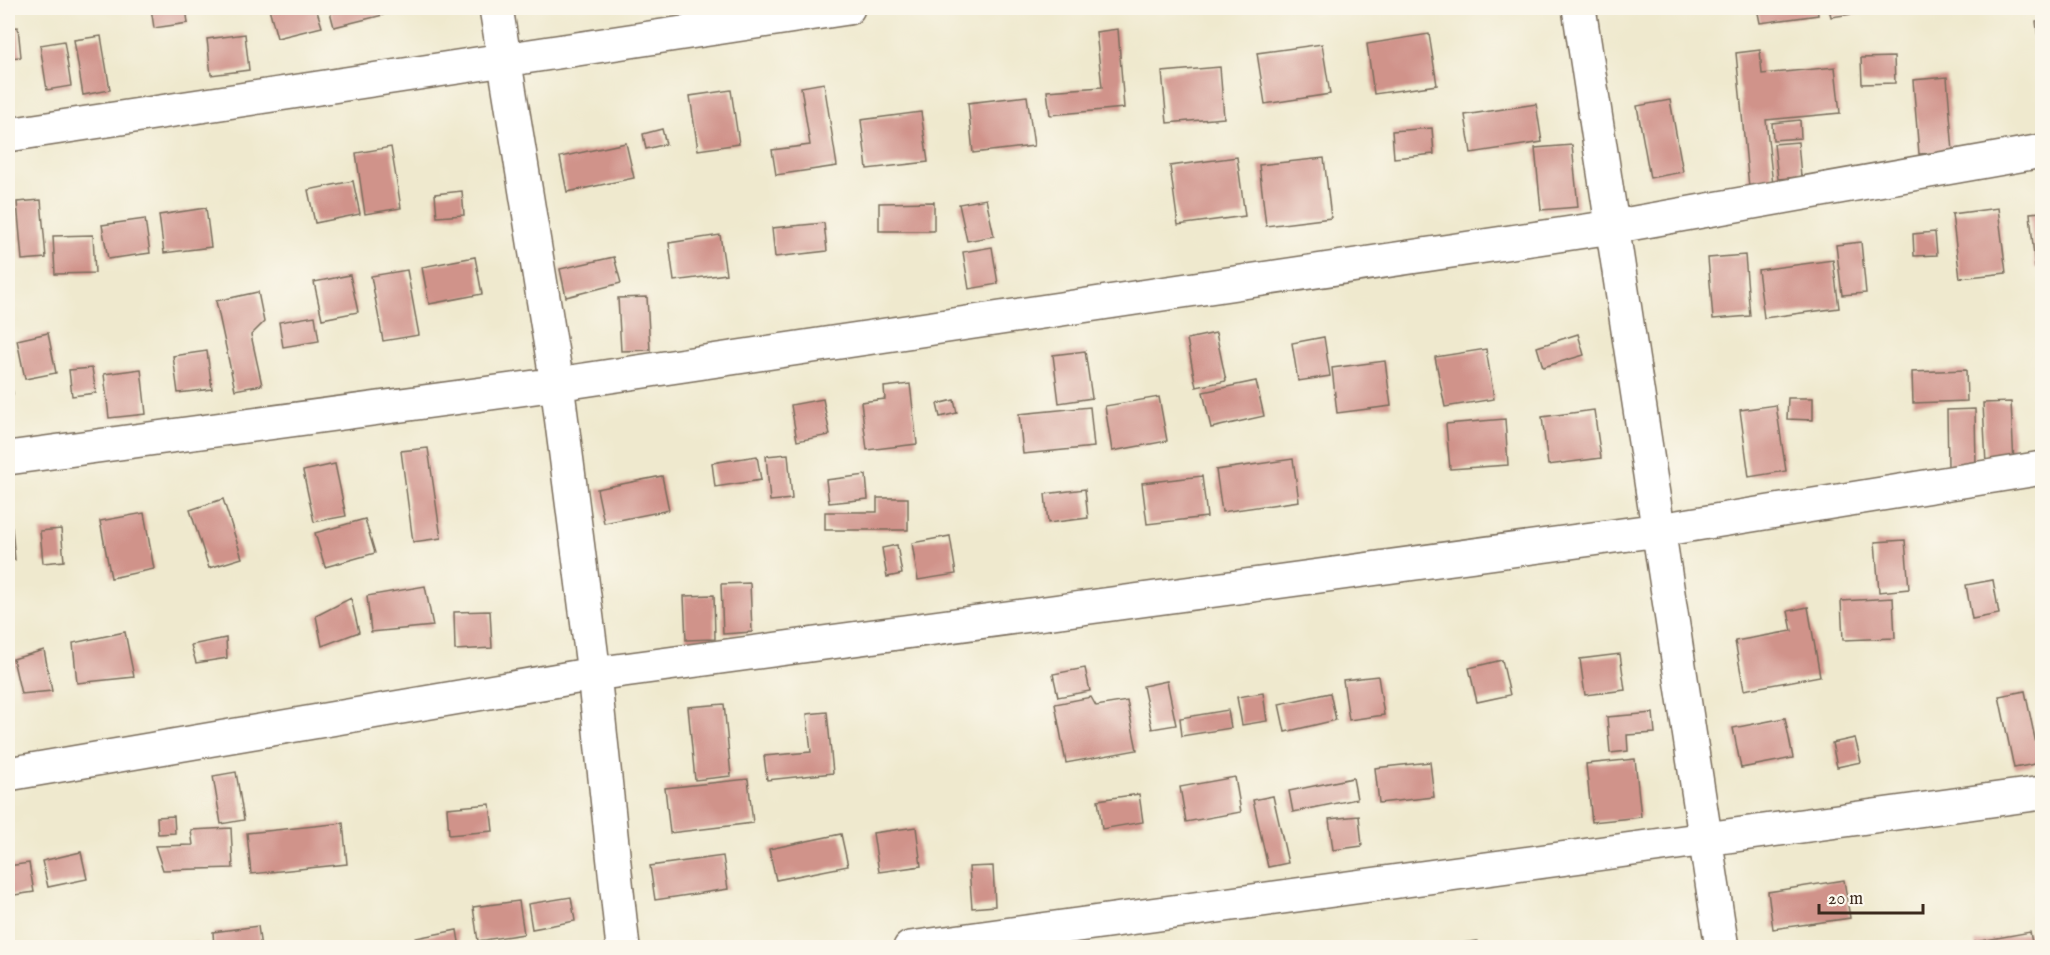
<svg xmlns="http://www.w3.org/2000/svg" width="2050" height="955" font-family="'IM FELL English',serif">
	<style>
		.building { fill: #d0938a }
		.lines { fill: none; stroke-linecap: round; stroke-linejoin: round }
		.minor-casing { stroke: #7a6d5c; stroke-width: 36 }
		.minor { stroke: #fff; stroke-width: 33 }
	</style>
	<rect width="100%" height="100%" fill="#fbf7ec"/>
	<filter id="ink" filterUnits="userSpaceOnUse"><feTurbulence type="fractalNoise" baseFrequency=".0167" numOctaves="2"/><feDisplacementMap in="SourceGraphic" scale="12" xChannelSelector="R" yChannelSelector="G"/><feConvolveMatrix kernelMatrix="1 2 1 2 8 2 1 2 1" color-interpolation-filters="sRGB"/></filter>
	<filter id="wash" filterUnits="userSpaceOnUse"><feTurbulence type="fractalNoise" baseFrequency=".008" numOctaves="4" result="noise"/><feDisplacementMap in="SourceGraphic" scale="24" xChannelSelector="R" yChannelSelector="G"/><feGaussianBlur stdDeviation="1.35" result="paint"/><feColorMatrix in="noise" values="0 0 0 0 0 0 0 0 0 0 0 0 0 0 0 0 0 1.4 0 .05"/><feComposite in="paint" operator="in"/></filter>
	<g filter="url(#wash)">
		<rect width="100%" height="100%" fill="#efe9ce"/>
		<g id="blocks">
			<path class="building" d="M 151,8 L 186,8 L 188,23 L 154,28 Z
				M 269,8 L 316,8 L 322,27 L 277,38 Z
				M 329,8 L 381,8 L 383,15 L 334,27 Z
				M 1757,8 L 1817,8 L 1818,15 L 1760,23 Z
				M 1829,8 L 1887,8 L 1887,9 L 1831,17 Z
				M 2042,20 L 2042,46 L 2039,46 L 2036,21 Z
				M 18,27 L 21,57 L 8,58 L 8,28 Z
				M 1118,29 L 1124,108 L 1050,115 L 1047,91 L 1102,87 L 1096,32 Z
				M 245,34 L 249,70 L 211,75 L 207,39 Z
				M 1429,34 L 1437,85 L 1374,94 L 1367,44 Z
				M 101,36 L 110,90 L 83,95 L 74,40 Z
				M 64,41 L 71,86 L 47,90 L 40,45 Z
				M 1322,44 L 1330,94 L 1265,104 L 1257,53 Z
				M 1760,50 L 1762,74 L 1835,67 L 1840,113 L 1766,120 L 1773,185 L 1749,187 L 1736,53 Z
				M 1894,57 L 1895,83 L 1862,84 L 1861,58 Z
				M 1220,67 L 1224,118 L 1167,123 L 1162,72 Z
				M 1947,77 L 1953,152 L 1919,154 L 1913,80 Z
				M 824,83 L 837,166 L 776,175 L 772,150 L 810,145 L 801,87 Z
				M 731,90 L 739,144 L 698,150 L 690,96 Z
				M 1027,96 L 1034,146 L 973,153 L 968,103 Z
				M 1670,100 L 1683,172 L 1650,178 L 1637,106 Z
				M 1536,104 L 1542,142 L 1471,153 L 1465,115 Z
				M 921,112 L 928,162 L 867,169 L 861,120 Z
				M 1800,120 L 1801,138 L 1773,140 L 1772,123 Z
				M 1432,128 L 1434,154 L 1394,158 L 1392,131 Z
				M 662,129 L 666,144 L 646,149 L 643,134 Z
				M 1798,142 L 1801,177 L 1778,179 L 1774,144 Z
				M 626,143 L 634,178 L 567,192 L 560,157 Z
				M 1572,145 L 1578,207 L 1541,210 L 1535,148 Z
				M 391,147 L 401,208 L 365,214 L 356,153 Z
				M 1237,157 L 1245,216 L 1178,225 L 1170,166 Z
				M 1324,158 L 1331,218 L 1266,226 L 1259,165 Z
				M 353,181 L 360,214 L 315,223 L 308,190 Z
				M 462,191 L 464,215 L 437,217 L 435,194 Z
				M 986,199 L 994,236 L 967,241 L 959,204 Z
				M 41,200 L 46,258 L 22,260 L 17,202 Z
				M 934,202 L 934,231 L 879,231 L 879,203 Z
				M 206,208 L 211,247 L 164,253 L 159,215 Z
				M 1998,208 L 2006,273 L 1960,278 L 1952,214 Z
				M 2042,212 L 2042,267 L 2035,268 L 2030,213 Z
				M 145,219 L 150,253 L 108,259 L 102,225 Z
				M 824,223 L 827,251 L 775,257 L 772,228 Z
				M 1935,232 L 1937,255 L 1914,256 L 1913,234 Z
				M 93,235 L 95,273 L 55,274 L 53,236 Z
				M 720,235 L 726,274 L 674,281 L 669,243 Z
				M 1861,242 L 1866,293 L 1842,295 L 1836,245 Z
				M 992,247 L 998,284 L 969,289 L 963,252 Z
				M 1745,255 L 1750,316 L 1713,319 L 1708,258 Z
				M 475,257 L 482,294 L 429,304 L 422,267 Z
				M 614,257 L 621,283 L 566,297 L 560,269 Z
				M 1833,260 L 1839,308 L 1764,318 L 1758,270 Z
				M 407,270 L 419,335 L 383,341 L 371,276 Z
				M 350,275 L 358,312 L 322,319 L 314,282 Z
				M 258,292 L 264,322 L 251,335 L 262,385 L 235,390 L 216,301 Z
				M 647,297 L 650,350 L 621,351 L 618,298 Z
				M 315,316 L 319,341 L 283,347 L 279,322 Z
				M 48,333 L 56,373 L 25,379 L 17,340 Z
				M 1216,333 L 1226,381 L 1196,387 L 1187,339 Z
				M 1578,334 L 1584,355 L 1543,367 L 1537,347 Z
				M 1324,337 L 1330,376 L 1298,381 L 1292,343 Z
				M 1486,349 L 1494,399 L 1445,407 L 1435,357 Z
				M 207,351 L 212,389 L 178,393 L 173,356 Z
				M 1085,351 L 1092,398 L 1059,403 L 1053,355 Z
				M 1385,361 L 1391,406 L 1337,413 L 1332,368 Z
				M 8,368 L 13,394 L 8,395 Z
				M 92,368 L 96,393 L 72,396 L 69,370 Z
				M 141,369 L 146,414 L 109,418 L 104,374 Z
				M 1966,370 L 1967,401 L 1913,403 L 1912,372 Z
				M 1256,381 L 1264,416 L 1211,428 L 1203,392 Z
				M 910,384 L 917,444 L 867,450 L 861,402 L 885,399 L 884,387 Z
				M 1159,397 L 1167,441 L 1112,451 L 1105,406 Z
				M 1788,398 L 1813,398 L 1813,420 L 1787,419 Z
				M 823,399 L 830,435 L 797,441 L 791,405 Z
				M 954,400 L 957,413 L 940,417 L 937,404 Z
				M 2011,402 L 2014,464 L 1986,465 L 1983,403 Z
				M 1776,405 L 1786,471 L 1749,477 L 1740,410 Z
				M 1090,407 L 1094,447 L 1023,454 L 1019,414 Z
				M 1975,409 L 1976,466 L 1948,467 L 1947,410 Z
				M 1594,410 L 1601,458 L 1548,465 L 1542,417 Z
				M 1505,419 L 1508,465 L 1450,469 L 1446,424 Z
				M 428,448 L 441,538 L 413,542 L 401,451 Z
				M 788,454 L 792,499 L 770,501 L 766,456 Z
				M 757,456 L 761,480 L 715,487 L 712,463 Z
				M 1293,459 L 1299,501 L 1222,512 L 1216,470 Z
				M 335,464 L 346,516 L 314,522 L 303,471 Z
				M 866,475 L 868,499 L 829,503 L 826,480 Z
				M 662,476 L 669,510 L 604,523 L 597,489 Z
				M 1202,476 L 1207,517 L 1147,524 L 1142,483 Z
				M 1085,489 L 1088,518 L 1048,523 L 1045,494 Z
				M 877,498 L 908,498 L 908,530 L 825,530 L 825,512 L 877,512 Z
				M 223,499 L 242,558 L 209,568 L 190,510 Z
				M 144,513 L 154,569 L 111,578 L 100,521 Z
				M 365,519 L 375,553 L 325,567 L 315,533 Z
				M 8,528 L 12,528 L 15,560 L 8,560 Z
				M 61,529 L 64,561 L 43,563 L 40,531 Z
				M 950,536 L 956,574 L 918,580 L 912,543 Z
				M 1905,540 L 1909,589 L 1879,592 L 1875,542 Z
				M 897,545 L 902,574 L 887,577 L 882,548 Z
				M 1993,580 L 1999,614 L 1972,619 L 1966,585 Z
				M 750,583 L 752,632 L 723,634 L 721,584 Z
				M 425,586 L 433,626 L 371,632 L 367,596 Z
				M 714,595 L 715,639 L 686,640 L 684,596 Z
				M 351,598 L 359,632 L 322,646 L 316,616 Z
				M 1893,598 L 1895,638 L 1843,640 L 1841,601 Z
				M 1808,607 L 1820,676 L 1744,690 L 1735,641 L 1792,631 L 1788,611 Z
				M 490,611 L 492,648 L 455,650 L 454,612 Z
				M 125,632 L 134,677 L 77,683 L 73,643 Z
				M 226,638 L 227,658 L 196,663 L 191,645 Z
				M 44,650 L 52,691 L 21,694 L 13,659 Z
				M 1620,654 L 1625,690 L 1585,695 L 1580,659 Z
				M 1502,660 L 1510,695 L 1477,702 L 1469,668 Z
				M 1085,668 L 1090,691 L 1058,697 L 1053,674 Z
				M 1378,676 L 1384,715 L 1349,720 L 1343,680 Z
				M 1167,681 L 1176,725 L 1152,729 L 1143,686 Z
				M 2025,691 L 2040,763 L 2014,768 L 1999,696 Z
				M 1263,693 L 1267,721 L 1242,725 L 1237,697 Z
				M 1330,693 L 1336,720 L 1285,732 L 1279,704 Z
				M 1091,697 L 1096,706 L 1127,701 L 1137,750 L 1066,763 L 1055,704 Z
				M 724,704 L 731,776 L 695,780 L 688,707 Z
				M 1228,710 L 1231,728 L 1182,736 L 1180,718 Z
				M 827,712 L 833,773 L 767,780 L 764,756 L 811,752 L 807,714 Z
				M 1653,713 L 1655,733 L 1627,735 L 1628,751 L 1610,753 L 1607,717 Z
				M 1785,718 L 1793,758 L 1741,768 L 1733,728 Z
				M 1855,738 L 1861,762 L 1837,767 L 1832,743 Z
				M 1635,759 L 1641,817 L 1592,822 L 1586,764 Z
				M 1430,762 L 1434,797 L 1379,803 L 1375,768 Z
				M 236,772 L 244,820 L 221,824 L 213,776 Z
				M 1235,777 L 1241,812 L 1186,822 L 1180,787 Z
				M 1353,778 L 1357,799 L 1293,812 L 1289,791 Z
				M 748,779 L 753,823 L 670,833 L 665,788 Z
				M 1139,794 L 1143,822 L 1102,829 L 1098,800 Z
				M 1273,796 L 1288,863 L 1268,867 L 1253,800 Z
				M 490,804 L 493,831 L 449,835 L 447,808 Z
				M 174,816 L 175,833 L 158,834 L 157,817 Z
				M 1359,816 L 1362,846 L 1333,850 L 1329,819 Z
				M 343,823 L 347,864 L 251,874 L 247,833 Z
				M 916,827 L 921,866 L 879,872 L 873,833 Z
				M 231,828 L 233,868 L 163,870 L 155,846 L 193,845 L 191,830 Z
				M 841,834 L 848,866 L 776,880 L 769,849 Z
				M 81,852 L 87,879 L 48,887 L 42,861 Z
				M 723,856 L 728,889 L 655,900 L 650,866 Z
				M 29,863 L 34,892 L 8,896 L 8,866 Z
				M 993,866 L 995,906 L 972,908 L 969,867 Z
				M 1844,880 L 1850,918 L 1773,929 L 1768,892 Z
				M 571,897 L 575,921 L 532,929 L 528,904 Z
				M 519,901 L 524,934 L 478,941 L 473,907 Z
				M 258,926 L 261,948 L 214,948 L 213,932 Z
				M 457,930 L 460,948 L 417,948 L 416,938 Z
				M 2030,932 L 2033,948 L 1976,948 L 1975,942 Z
				M 1477,941 L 1478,948 L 1439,948 L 1439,946 Z
				M 197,942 L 198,948 L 172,948 L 172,946 Z"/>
		</g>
	</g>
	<g filter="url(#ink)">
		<use href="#blocks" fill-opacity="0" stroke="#7a6d5c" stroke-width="1.5"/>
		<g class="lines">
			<g class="minor-casing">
				<path id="minor" d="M 496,8 L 557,384 L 594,674 L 623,948
					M 1579,8 L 1722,948
					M 8,135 L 848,8
					M 8,458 L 557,384 L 1612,227 L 2042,151
					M 8,774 L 594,674 L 1659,530 L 2042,468
					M 910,948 L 2042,793"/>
			</g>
			<use href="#minor" class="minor"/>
		</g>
	</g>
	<rect width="2050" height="955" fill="none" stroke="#fbf7ec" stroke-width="30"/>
	<path d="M1819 904v9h104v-9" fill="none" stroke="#3b2a1e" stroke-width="3"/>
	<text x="1828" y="904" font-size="18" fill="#3b2a1e" stroke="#fbf7ec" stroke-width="4.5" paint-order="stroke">20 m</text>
</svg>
